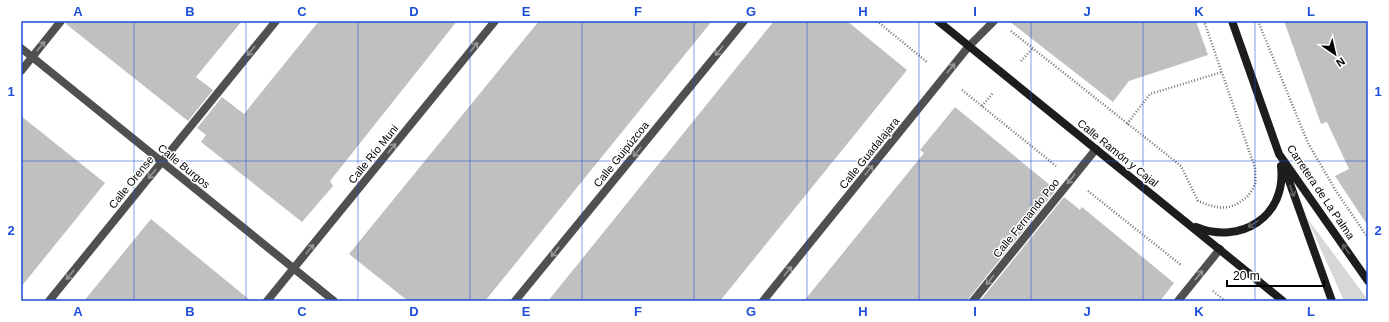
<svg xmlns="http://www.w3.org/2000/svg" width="1389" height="322" font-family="Arial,sans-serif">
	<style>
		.green { fill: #d7d7d7 }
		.building { fill: #c0c0c0 }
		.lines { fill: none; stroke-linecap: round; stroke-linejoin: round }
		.path { stroke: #727272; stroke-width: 2.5; stroke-dasharray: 1 2; stroke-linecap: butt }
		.minor { stroke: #505050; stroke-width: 8 }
		.secondary { stroke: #1d1d1d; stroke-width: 8 }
		.oneway { stroke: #969696 }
		.oneway2 { stroke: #616161 }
		.grid { fill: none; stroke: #1d4ed8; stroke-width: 1; stroke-opacity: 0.55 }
		.labels { text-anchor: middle; stroke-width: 3; stroke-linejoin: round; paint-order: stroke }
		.street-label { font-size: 11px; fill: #000; stroke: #fff }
		.neatline { fill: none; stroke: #1d4ed8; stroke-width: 1.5 }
		.grid-label { font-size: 13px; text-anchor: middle; font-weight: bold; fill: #1d4ed8 }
	</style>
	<rect width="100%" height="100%" fill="#fff"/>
	<path class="green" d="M 1307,218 L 1368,300 L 1368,301 L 1344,301 Z"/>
	<path class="building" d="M 66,21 L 242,21 L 196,77 L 213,90 L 188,121 L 66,24 Z
		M 319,21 L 457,21 L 330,181 L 333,186 L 302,222 L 201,142 L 206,135 L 197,128 L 222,97 L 244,114 Z
		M 539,21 L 712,21 L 485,301 L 408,301 L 349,254 Z
		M 774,21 L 847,21 L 907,70 L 720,301 L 548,301 Z
		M 1009,21 L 1196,21 L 1208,55 L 1129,81 L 1113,102 Z
		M 1284,21 L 1368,21 L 1368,226 L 1335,176 L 1349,169 L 1327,122 L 1321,124 Z
		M 955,107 L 1056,190 L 969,298 L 968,301 L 804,301 L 924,153 L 920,150 Z
		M 21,116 L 105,183 L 21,287 Z
		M 1064,197 L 1080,210 L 1082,207 L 1174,283 L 1160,301 L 980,301 Z
		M 151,219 L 251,301 L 84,301 Z"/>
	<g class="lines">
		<path class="path" d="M 877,21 L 928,63
			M 1258,21 L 1308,143 L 1336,191 L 1368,238
			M 1011,31 L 1181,166 L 1198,201 C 1216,208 1228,212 1244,199 C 1249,196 1253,189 1255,184 C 1256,179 1255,173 1255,168 L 1204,21
			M 1021,61 L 1033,48
			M 962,90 L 1056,166
			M 982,106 L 993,93
			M 1127,124 L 1150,94 L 1222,72
			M 1088,191 L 1181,265
			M 1213,291 L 1225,301"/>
		<path class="minor" d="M 21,48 L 334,301
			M 21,71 L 61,21
			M 49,301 L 276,21
			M 267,301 L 495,21
			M 515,301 L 744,21
			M 763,301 L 969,46 L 994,21
			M 973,301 L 1096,149
			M 1178,301 L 1220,249"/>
		<path class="secondary" d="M 938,21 L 1283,301
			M 1232,21 L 1279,154 L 1368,281
			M 1283,164 L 1332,301
			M 1196,227 C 1240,245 1287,217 1281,166"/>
	</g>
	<defs><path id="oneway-shaft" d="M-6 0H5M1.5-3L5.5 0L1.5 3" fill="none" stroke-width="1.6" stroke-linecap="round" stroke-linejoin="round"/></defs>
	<g class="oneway">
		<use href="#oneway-shaft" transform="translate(41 46) rotate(-51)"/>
		<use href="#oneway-shaft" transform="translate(474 47) rotate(-51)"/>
		<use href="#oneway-shaft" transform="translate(251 51) rotate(129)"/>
		<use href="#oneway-shaft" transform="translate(719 51) rotate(129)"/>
		<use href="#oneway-shaft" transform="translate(951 68) rotate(-51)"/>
		<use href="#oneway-shaft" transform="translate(392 148) rotate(-51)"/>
		<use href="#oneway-shaft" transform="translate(637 152) rotate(129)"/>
		<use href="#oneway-shaft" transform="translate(869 170) rotate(-51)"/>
		<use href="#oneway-shaft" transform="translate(152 174) rotate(129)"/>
		<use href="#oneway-shaft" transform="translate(1071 179) rotate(129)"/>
		<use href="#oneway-shaft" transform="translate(310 249) rotate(-51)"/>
		<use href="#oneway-shaft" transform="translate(555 252) rotate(129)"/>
		<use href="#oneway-shaft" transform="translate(788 271) rotate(-51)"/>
		<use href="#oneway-shaft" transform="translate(70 275) rotate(129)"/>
		<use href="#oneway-shaft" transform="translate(1199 275) rotate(-51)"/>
		<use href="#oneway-shaft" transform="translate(990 280) rotate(129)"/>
	</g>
	<g class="oneway2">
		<use href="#oneway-shaft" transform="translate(1292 191) rotate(70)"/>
		<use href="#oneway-shaft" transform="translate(1253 224) rotate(148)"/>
		<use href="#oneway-shaft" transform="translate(1346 249) rotate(-125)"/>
	</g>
	<path class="grid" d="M 134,21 L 134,301M 246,21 L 246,301M 358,21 L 358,301M 470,21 L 470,301M 582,21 L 582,301M 694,21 L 694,301M 807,21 L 807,301M 919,21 L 919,301M 1031,21 L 1031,301M 1143,21 L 1143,301M 1255,21 L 1255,301M 21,161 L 1368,161"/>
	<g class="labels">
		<g class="street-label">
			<text transform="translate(869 153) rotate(-51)" y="4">Calle Guadalajara</text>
			<text transform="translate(1118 153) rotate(39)" y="4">Calle Ramón y Cajal</text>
			<text transform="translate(373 154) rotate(-51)" y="4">Calle Río Muni</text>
			<text transform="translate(621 154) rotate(-51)" y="4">Calle Guipúzcoa</text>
			<text transform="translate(184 166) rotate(39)" y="4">Calle Burgos</text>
			<text transform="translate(131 182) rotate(-51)" y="4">Calle Orense</text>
			<text transform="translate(1321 192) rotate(56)" y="4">Carretera de La Palma</text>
			<text transform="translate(1026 218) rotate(-51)" y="4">Calle Fernando Poo</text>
		</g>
	</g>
	<rect width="1389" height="322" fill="none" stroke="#ffffff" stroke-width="44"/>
	<g transform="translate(1335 54) rotate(146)" stroke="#ffffff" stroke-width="3" paint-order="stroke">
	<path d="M0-3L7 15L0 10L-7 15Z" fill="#000000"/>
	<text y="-6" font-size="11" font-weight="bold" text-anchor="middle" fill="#000000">N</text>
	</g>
	<path d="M1227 280v6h97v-6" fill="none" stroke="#000000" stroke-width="2"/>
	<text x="1233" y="280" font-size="12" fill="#000000" stroke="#ffffff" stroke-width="3" paint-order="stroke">20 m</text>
	<rect x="22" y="22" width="1345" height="278" class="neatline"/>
	<g class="grid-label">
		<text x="78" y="16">A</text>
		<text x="190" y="16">B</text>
		<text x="302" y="16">C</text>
		<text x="414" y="16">D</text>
		<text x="526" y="16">E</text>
		<text x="638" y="16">F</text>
		<text x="751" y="16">G</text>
		<text x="863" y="16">H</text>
		<text x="975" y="16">I</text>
		<text x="1087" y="16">J</text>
		<text x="1199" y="16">K</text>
		<text x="1311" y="16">L</text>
		<text x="11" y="96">1</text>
		<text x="1378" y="96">1</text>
		<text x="11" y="235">2</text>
		<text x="1378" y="235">2</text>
		<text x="78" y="316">A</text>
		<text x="190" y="316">B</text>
		<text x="302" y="316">C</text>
		<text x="414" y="316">D</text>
		<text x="526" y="316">E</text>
		<text x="638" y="316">F</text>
		<text x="751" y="316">G</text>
		<text x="863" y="316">H</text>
		<text x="975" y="316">I</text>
		<text x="1087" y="316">J</text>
		<text x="1199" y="316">K</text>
		<text x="1311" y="316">L</text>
	</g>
</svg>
